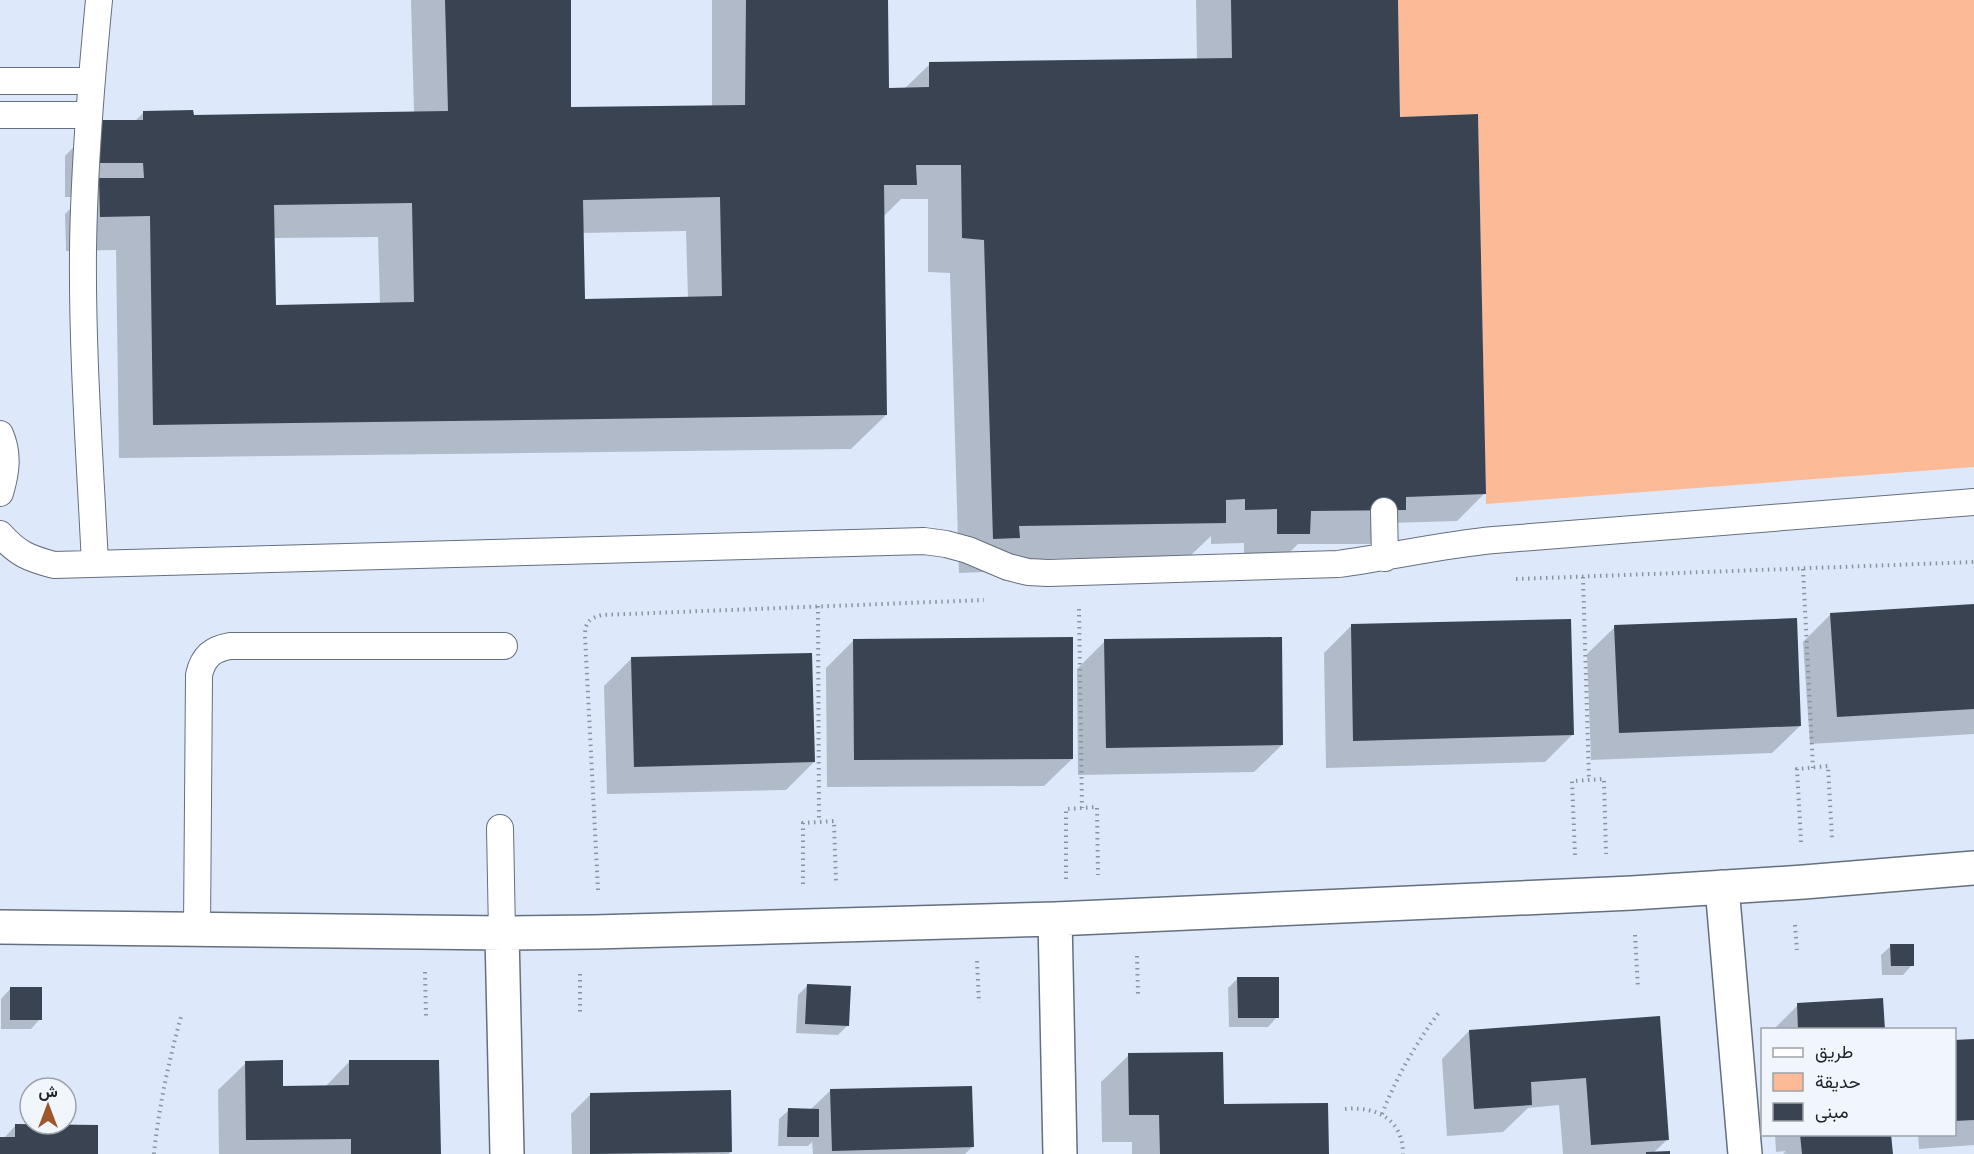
<svg xmlns="http://www.w3.org/2000/svg" width="1974" height="1154" font-family="Signika,Vazirmatn,sans-serif">
	<style>
		.green { fill: #fcbb96 }
		.shadow { fill: #0003; fill-rule: evenodd }
		.building { fill: #394352; fill-rule: evenodd }
		.lines { fill: none; stroke-linecap: round; stroke-linejoin: round }
		.lane-casing { stroke: #646f7f; stroke-width: 28 }
		.street-casing { stroke: #646f7f; stroke-width: 36 }
		.path { stroke: #8b93a1; stroke-width: 4; stroke-dasharray: 1.5 4.5; stroke-linecap: butt }
		.lane { stroke: #fff; stroke-width: 26 }
		.street { stroke: #fff; stroke-width: 33 }
	</style>
	<rect width="100%" height="100%" fill="#dde9fb"/>
	<path class="green" d="M 1398,0 L 1974,0 L 1974,467 L 1486,504 L 1478,114 L 1400,117 Z"/>
	<path class="shadow" d="M 411,0 L 570,0 L 570,109 L 712,107 L 712,0 L 887,0 L 888,90 L 904,89 L 930,64 L 1197,60 L 1196,0 L 1397,0 L 1399,119 L 1484,494 L 1457,521 L 1390,523 L 1370,544 L 1298,544 L 1274,568 L 1244,568 L 1244,543 L 1211,544 L 1211,536 L 1190,556 L 996,560 L 984,572 L 959,573 L 950,273 L 928,272 L 928,199 L 901,199 L 883,217 L 886,415 L 851,449 L 119,458 L 116,250 L 66,251 L 65,214 L 82,197 L 65,197 L 65,156 L 99,121 L 134,122 L 144,112 L 192,116 L 414,113 ZM 686,231 L 688,298 L 584,301 L 582,233 ZM 378,237 L 380,304 L 274,306 L 273,238 Z
		M 1974,606 L 1974,734 L 1810,744 L 1803,642 L 1831,614 Z
		M 1352,625 L 1573,734 L 1545,762 L 1326,768 L 1324,653 Z
		M 1615,627 L 1800,726 L 1772,753 L 1591,760 L 1587,654 Z
		M 854,640 L 1072,759 L 1044,786 L 827,787 L 826,668 Z
		M 1105,641 L 1282,745 L 1254,772 L 1078,775 L 1077,669 Z
		M 632,658 L 814,762 L 786,790 L 607,794 L 604,686 Z
		M 1891,946 L 1912,965 L 1903,975 L 1882,975 L 1881,955 Z
		M 1237,979 L 1277,1017 L 1268,1027 L 1229,1027 L 1228,988 Z
		M 807,986 L 848,1025 L 838,1035 L 796,1033 L 798,995 Z
		M 10,989 L 40,1019 L 31,1029 L 1,1029 L 1,999 Z
		M 1798,1005 L 1884,1030 L 1773,1030 Z
		M 1659,1017 L 1668,1139 L 1653,1153 L 1669,1154 L 1563,1154 L 1559,1105 L 1528,1108 L 1503,1132 L 1447,1136 L 1442,1059 L 1469,1031 Z
		M 1974,1041 L 1974,1145 L 1919,1149 L 1918,1134 L 1954,1134 L 1954,1042 Z
		M 1129,1055 L 1222,1106 L 1328,1154 L 1132,1154 L 1132,1142 L 1102,1142 L 1101,1082 Z
		M 349,1062 L 439,1154 L 219,1154 L 218,1090 L 246,1063 L 281,1087 L 325,1087 Z
		M 831,1090 L 972,1147 L 965,1154 L 813,1154 L 812,1142 L 808,1146 L 778,1146 L 779,1119 L 789,1110 L 811,1109 Z
		M 590,1095 L 731,1152 L 728,1154 L 572,1154 L 571,1114 Z
		M 16,1125 L 96,1154 L 0,1154 L 0,1139 L 3,1139 Z
		M 1775,1134 L 1890,1134 L 1891,1154 L 1783,1154 L 1786,1151 L 1776,1152 Z"/>
	<path class="building" d="M 445,0 L 571,0 L 571,107 L 745,105 L 746,0 L 888,0 L 889,88 L 929,87 L 929,62 L 1232,58 L 1231,0 L 1398,0 L 1400,117 L 1478,114 L 1486,494 L 1406,497 L 1406,510 L 1311,511 L 1310,534 L 1277,534 L 1277,509 L 1245,510 L 1245,499 L 1226,500 L 1226,523 L 1019,526 L 1020,538 L 993,539 L 984,240 L 962,238 L 961,165 L 916,165 L 917,185 L 884,185 L 887,415 L 153,425 L 150,216 L 100,217 L 99,178 L 144,178 L 143,163 L 99,163 L 99,120 L 143,120 L 143,111 L 193,110 L 194,115 L 448,111 ZM 720,197 L 722,296 L 585,299 L 583,200 ZM 412,203 L 414,302 L 276,305 L 274,205 Z
		M 1974,604 L 1974,709 L 1837,717 L 1830,613 Z
		M 1797,618 L 1801,726 L 1619,733 L 1614,625 Z
		M 1571,619 L 1574,735 L 1353,741 L 1351,624 Z
		M 1073,637 L 1073,759 L 854,760 L 853,639 Z
		M 1282,637 L 1283,745 L 1106,748 L 1104,639 Z
		M 812,653 L 815,762 L 634,767 L 631,657 Z
		M 1890,944 L 1914,944 L 1914,966 L 1891,966 Z
		M 1237,977 L 1279,977 L 1279,1018 L 1238,1018 Z
		M 807,984 L 851,986 L 849,1026 L 805,1024 Z
		M 10,987 L 42,987 L 42,1020 L 10,1020 Z
		M 1883,998 L 1885,1030 L 1798,1030 L 1797,1003 Z
		M 1660,1016 L 1669,1140 L 1591,1145 L 1586,1078 L 1531,1082 L 1532,1105 L 1474,1109 L 1469,1030 Z
		M 1974,1039 L 1974,1120 L 1954,1121 L 1954,1040 Z
		M 1223,1052 L 1224,1104 L 1328,1103 L 1329,1154 L 1160,1154 L 1159,1115 L 1129,1115 L 1128,1053 Z
		M 283,1060 L 283,1086 L 349,1085 L 349,1060 L 439,1060 L 441,1154 L 351,1154 L 351,1139 L 246,1140 L 245,1061 Z
		M 972,1086 L 974,1147 L 832,1151 L 830,1089 Z
		M 731,1090 L 732,1152 L 590,1154 L 590,1093 Z
		M 788,1108 L 819,1109 L 819,1137 L 787,1137 Z
		M 15,1124 L 98,1125 L 98,1154 L 0,1154 L 0,1137 L 15,1137 Z
		M 1800,1134 L 1891,1134 L 1893,1154 L 1802,1154 Z
		M 1670,1151 L 1670,1154 L 1646,1154 L 1646,1152 Z"/>
	<g class="lines">
		<g class="lane-casing">
			<path id="lane" d="M 0,81 L 91,81
				M 0,115 L 89,115
				M 0,434 C 9,454 6,473 0,493
				M 1384,511 L 1385,558
				M 0,534 C 18,554 28,558 54,565 L 924,541 L 946,544 L 968,550 L 1008,567 L 1028,572 L 1048,573 L 1338,564 C 1390,557 1441,545 1494,540 L 1974,502
				M 95,564 C 90,460 82,355 83,250 C 84,166 91,83 99,0
				M 500,828 L 502,933
				M 197,930 L 199,675 C 203,657 212,649 230,646 L 504,646"/>
		</g>
		<g class="street-casing">
			<path id="street" d="M 1722,887 L 1745,1154
				M 1055,919 L 1060,1154
				M 0,927 L 502,933 L 594,932 L 1055,919 L 1632,893 L 1804,882 L 1974,868
				M 502,933 L 507,1154"/>
		</g>
		<path class="path" d="M 1803,569 L 1813,768
			M 1583,577 L 1589,780
			M 1516,579 L 1974,562
			M 818,606 L 819,822
			M 1079,609 L 1082,808
			M 1801,842 L 1797,769 L 1828,766 L 1832,838
			M 1575,855 L 1572,781 L 1604,779 L 1606,854
			M 1066,879 L 1066,809 L 1097,807 L 1098,875
			M 803,884 L 803,823 L 834,821 L 836,884
			M 598,890 L 585,636 C 585,623 589,618 602,615 L 984,600
			M 1795,925 L 1797,950
			M 1635,935 L 1638,988
			M 1137,956 L 1138,994
			M 977,961 L 979,1003
			M 425,972 L 426,1017
			M 580,974 L 580,1013
			M 1345,1109 C 1376,1106 1403,1119 1403,1154
			M 1382,1114 C 1397,1076 1416,1043 1440,1011
			M 154,1154 C 159,1105 169,1060 182,1013"/>
		<use href="#lane" class="lane"/>
		<use href="#street" class="street"/>
	</g>
	<rect x="1761" y="1028" width="195" height="108" fill="#f1f6fd" stroke="#9da2a9" stroke-width="1.5"/>
	<rect x="1773" y="1048" width="30" height="9" fill="#ffffff" stroke="#9da2a9" stroke-width="1.5"/>
	<text x="1815" y="1058" font-size="18" fill="#20242b">طريق</text>
	<rect x="1773" y="1073" width="30" height="18" fill="#fcbb96" stroke="#9da2a9" stroke-width="1.5"/>
	<text x="1815" y="1088" font-size="18" fill="#20242b">حديقة</text>
	<rect x="1773" y="1103" width="30" height="18" fill="#394352" stroke="#9da2a9" stroke-width="1.5"/>
	<text x="1815" y="1118" font-size="18" fill="#20242b">مبنى</text>
	<g transform="translate(48 1106)"><circle r="28" fill="#f1f6fd" stroke="#9da2a9" stroke-width="1.5"/>
	<path d="M0-4.5L10 22L0 15L-10 22Z" fill="#9c572c"/>
	<text y="-9" font-size="16" font-weight="bold" text-anchor="middle" fill="#20242b">ش</text>
	</g>
</svg>
